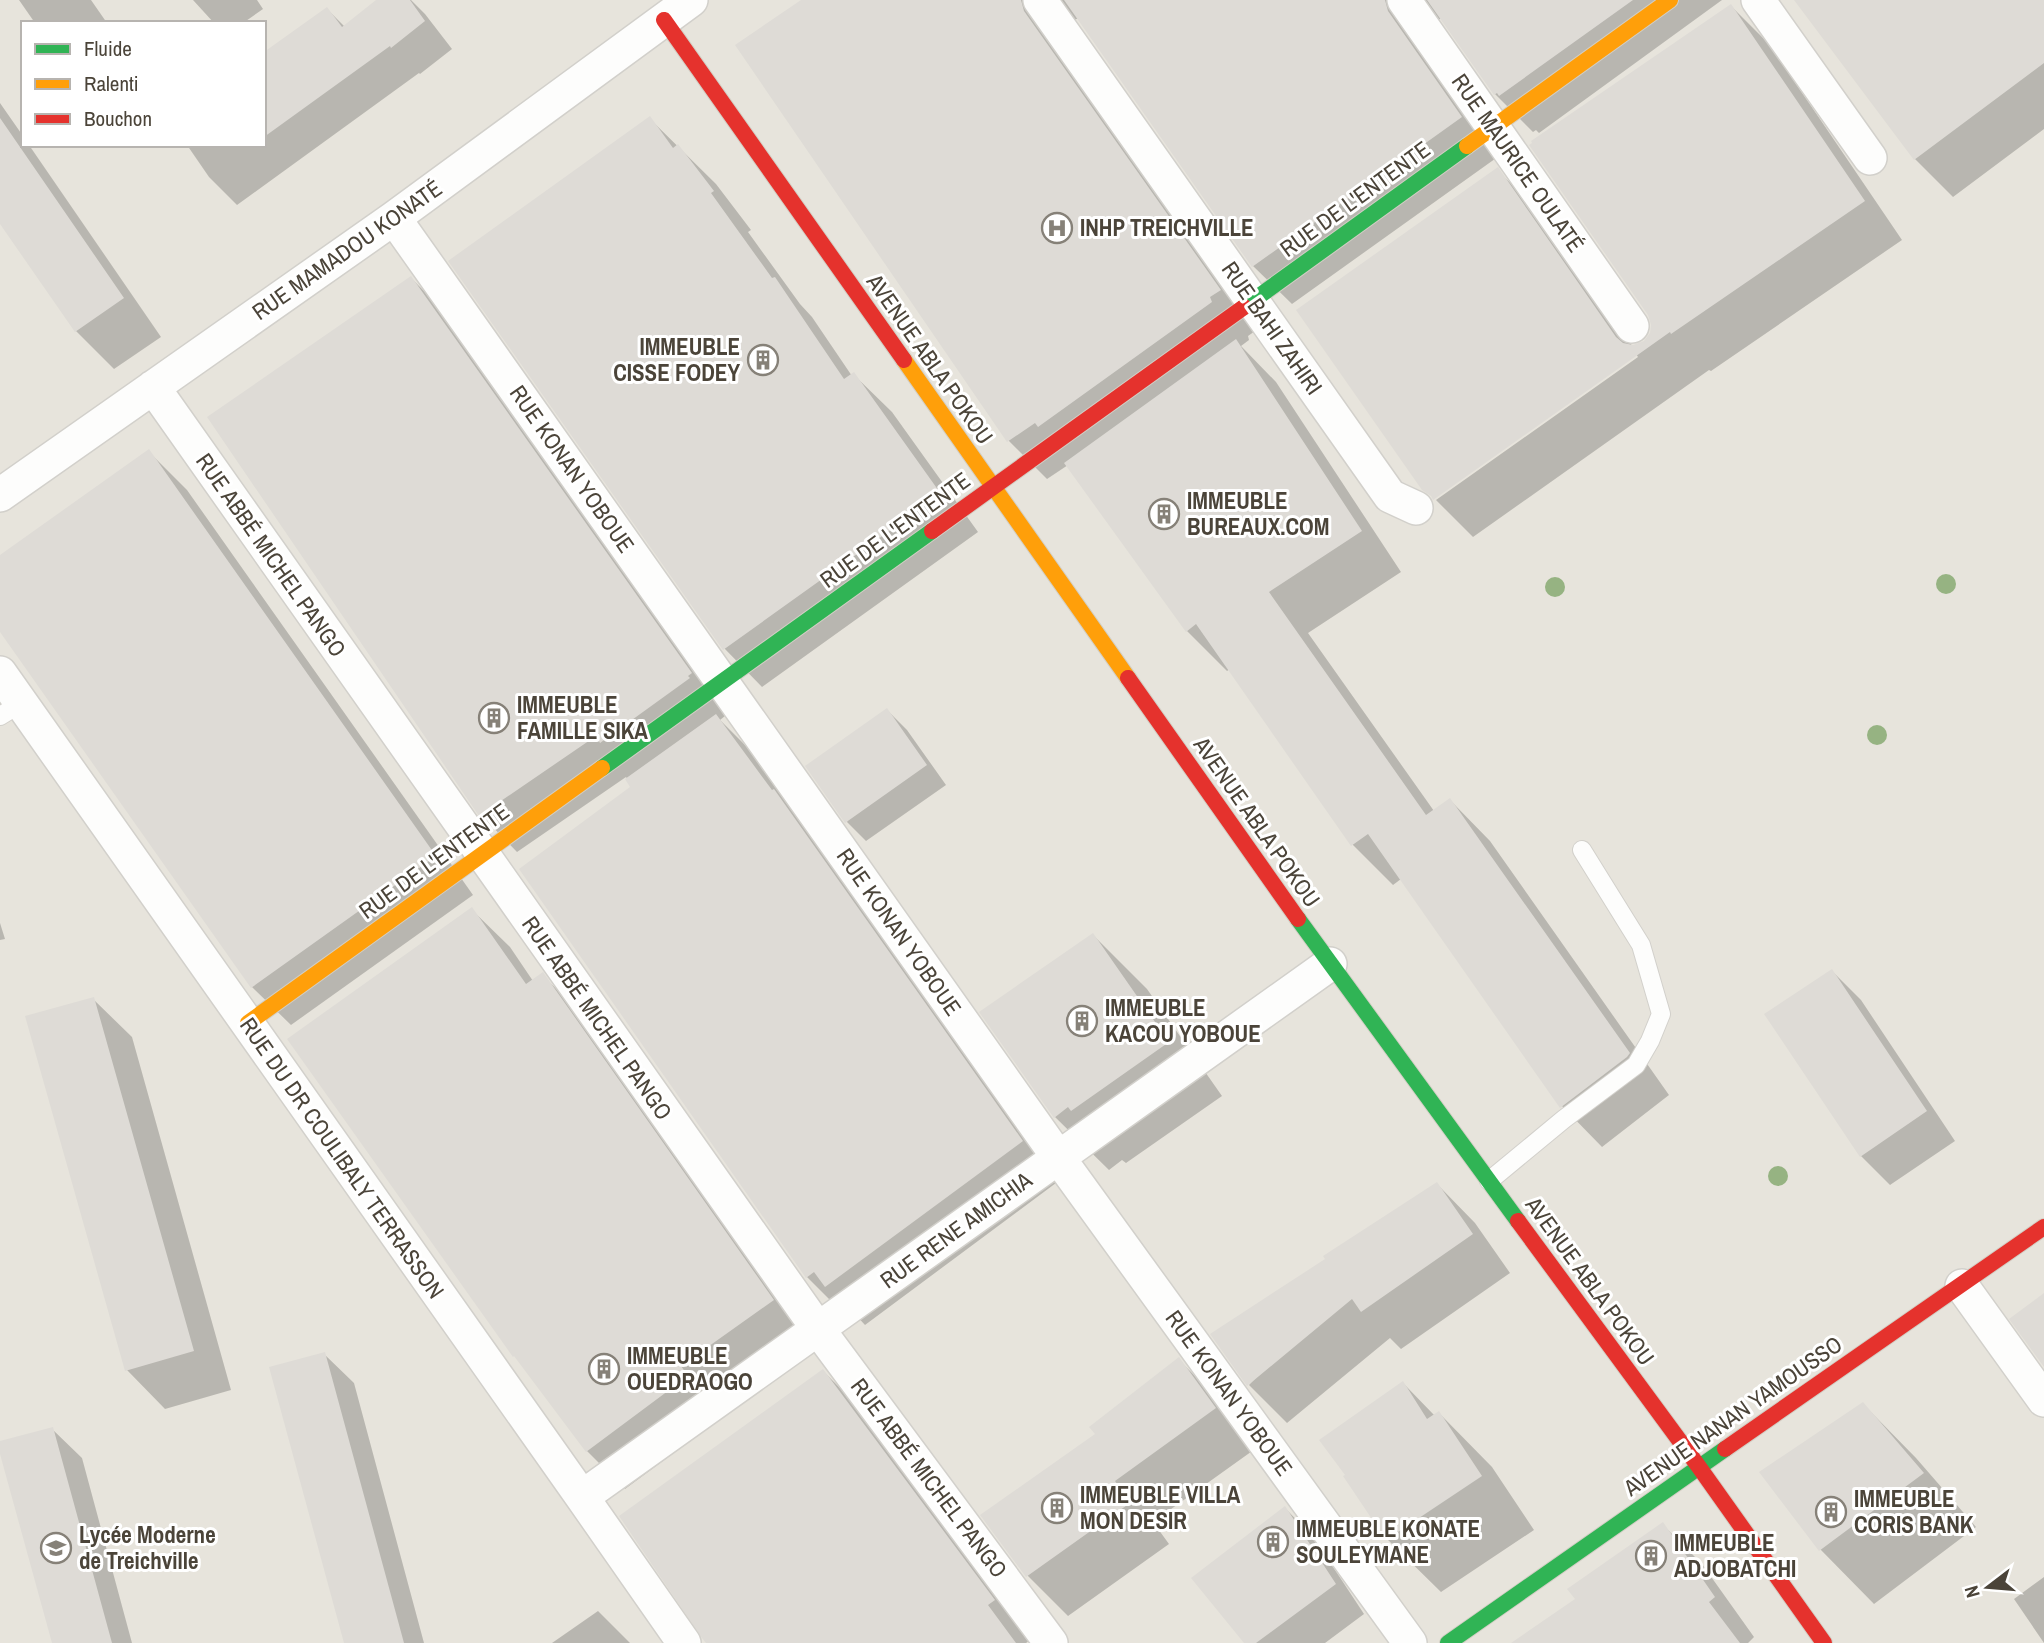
<svg xmlns="http://www.w3.org/2000/svg" width="2044" height="1643" font-family="'Archivo Narrow',sans-serif">
	<style>
		.residential { fill: #e7e4dc; fill-rule: evenodd }
		.shadow { fill: #0003 }
		.building { fill: #dedbd6 }
		.lines { fill: none; stroke-linecap: round; stroke-linejoin: round }
		.lane-casing { stroke: #d2d0cb; stroke-width: 20 }
		.street-casing { stroke: #d2d0cb; stroke-width: 36 }
		.fast-casing { stroke: #d3cfc5; stroke-width: 18 }
		.slow-casing { stroke: #d3cfc5; stroke-width: 18 }
		.jam-casing { stroke: #d3cfc5; stroke-width: 18 }
		.lane { stroke: #fdfdfc; stroke-width: 18 }
		.street { stroke: #fdfdfc; stroke-width: 33 }
		.fast { stroke: #30b455; stroke-width: 16 }
		.slow { stroke: #ff9f0a; stroke-width: 16 }
		.jam { stroke: #e5322d; stroke-width: 16 }
		.tree { fill: #96b382 }
		.labels { text-anchor: middle; stroke-width: 6; stroke-linejoin: round; paint-order: stroke }
		.street-label { font-size: 23px; fill: #4b4439; stroke: #fff }
		.poi-label { font-size: 23px; font-weight: bold; fill: #4b4439; stroke: #fff; text-anchor: start }
	</style>
	<rect width="100%" height="100%" fill="#f4f2ee"/>
	<path class="residential" d="M 0,0 L 2044,0 L 2044,1643 L 0,1643 ZM 23,23 L 264,23 L 264,145 L 23,145 Z"/>
	<path class="shadow" d="M 19,0 L 91,0 L 107,23 L 35,23 Z
		M 193,0 L 257,0 L 263,9 L 243,23 L 214,23 Z
		M 379,0 L 411,0 L 425,14 L 452,49 L 420,74 L 419,73 L 237,205 L 209,177 L 187,145 L 264,145 L 264,54 L 327,9 L 345,27 Z
		M 804,0 L 1722,0 L 1539,133 L 1536,130 L 1533,132 L 1495,94 L 1442,18 L 1431,23 L 1499,156 L 1292,304 L 1253,266 L 1079,18 L 1067,23 L 1258,329 L 1248,336 L 1249,340 L 1241,346 L 1276,382 L 1401,572 L 1308,633 L 1434,811 L 1450,800 L 1490,841 L 1669,1095 L 1602,1147 L 1562,1106 L 1401,879 L 1393,885 L 1353,845 L 1230,669 L 1227,671 L 1187,631 L 1068,465 L 1047,479 L 1009,441 L 738,46 Z
		M 1796,0 L 2044,0 L 2044,129 L 1953,197 L 1915,159 Z
		M 1731,6 L 1769,44 L 1902,240 L 1711,371 L 1709,370 L 1473,537 L 1436,500 L 1638,357 L 1636,354 L 1433,498 L 1497,170 L 1536,208 L 1633,347 L 1645,343 L 1651,334 Z
		M 0,103 L 23,136 L 23,145 L 29,145 L 161,337 L 114,369 L 76,331 L 0,221 Z
		M 649,118 L 716,184 L 751,230 L 748,232 L 800,304 L 812,317 L 852,376 L 854,375 L 892,412 L 978,532 L 762,687 L 725,649 L 451,262 Z
		M 411,278 L 448,315 L 727,710 L 723,713 L 725,716 L 720,720 L 754,754 L 1060,1180 L 865,1325 L 852,1311 L 845,1315 L 807,1277 L 521,870 L 633,787 L 626,777 L 517,852 L 481,815 Z
		M 149,452 L 187,490 L 473,895 L 291,1025 L 252,987 L 0,629 L 0,557 Z
		M 887,710 L 907,730 L 946,785 L 866,841 L 847,822 Z
		M 471,909 L 510,947 L 533,981 L 542,975 L 581,1013 L 811,1339 L 725,1415 L 625,1489 L 587,1451 Z
		M 0,923 L 5,939 L 0,940 Z
		M 1093,935 L 1147,989 L 1222,1096 L 1126,1163 L 1122,1160 L 1109,1170 L 1055,1117 Z
		M 1832,971 L 1861,1000 L 1955,1141 L 1890,1185 L 1861,1156 Z
		M 93,999 L 132,1037 L 231,1390 L 165,1409 L 127,1370 Z
		M 1437,1184 L 1475,1223 L 1510,1273 L 1401,1349 L 1390,1338 L 1287,1423 L 1249,1385 Z
		M 324,1354 L 354,1383 L 424,1643 L 346,1643 Z
		M 1179,1360 L 1219,1400 L 1255,1449 L 1153,1522 L 1169,1544 L 1068,1616 L 1028,1576 L 983,1516 L 1097,1434 Z
		M 823,1371 L 861,1409 L 1032,1639 L 1026,1643 L 708,1643 Z
		M 1403,1383 L 1435,1416 L 1439,1413 L 1492,1467 L 1534,1530 L 1441,1592 L 1387,1539 Z
		M 1863,1404 L 1916,1458 L 1976,1527 L 1874,1604 L 1821,1550 L 1762,1473 Z
		M 52,1429 L 82,1458 L 132,1643 L 54,1643 L 0,1447 L 0,1443 Z
		M 1285,1508 L 1314,1538 L 1364,1614 L 1325,1643 L 1246,1643 Z
		M 1663,1525 L 1702,1564 L 1754,1637 L 1748,1643 L 1514,1643 L 1577,1599 Z
		M 2044,1577 L 2044,1643 L 2014,1599 Z
		M 598,1611 L 630,1643 L 552,1643 Z"/>
	<path class="building" d="M 376,0 L 410,0 L 425,21 L 391,48 L 390,46 L 264,137 L 264,52 L 327,7 L 342,27 Z
		M 801,0 L 1021,0 L 1024,11 L 1221,290 L 1210,297 L 1212,302 L 1038,427 L 1035,423 L 1007,442 L 735,45 Z
		M 1064,0 L 1385,0 L 1388,11 L 1462,117 L 1252,267 Z
		M 1427,0 L 1633,0 L 1499,96 L 1497,93 L 1494,95 Z
		M 1794,0 L 2044,0 L 2044,63 L 1914,160 Z
		M 1731,4 L 1865,201 L 1671,334 L 1670,332 L 1433,500 L 1431,496 L 1422,490 L 1296,310 L 1498,167 L 1616,337 L 1623,343 L 1633,345 L 1644,341 L 1650,333 L 1651,325 L 1648,315 L 1529,145 L 1532,143 L 1531,141 Z
		M 650,116 L 673,148 L 678,144 L 714,191 L 711,193 L 772,278 L 775,277 L 844,379 L 854,372 L 941,494 L 723,650 L 448,261 Z
		M 0,118 L 124,298 L 75,332 L 0,224 Z
		M 411,276 L 692,673 L 688,676 L 690,678 L 600,743 L 596,736 L 479,816 L 207,417 Z
		M 1236,339 L 1362,531 L 1269,592 L 1426,815 L 1450,798 L 1630,1053 L 1627,1057 L 1560,1108 L 1368,834 L 1351,846 L 1196,624 L 1186,632 L 1064,463 Z
		M 149,449 L 436,856 L 251,988 L 0,632 L 0,555 Z
		M 887,708 L 927,765 L 845,823 L 805,766 Z
		M 716,714 L 772,790 L 774,789 L 1023,1141 L 825,1287 L 814,1272 L 806,1278 L 519,869 L 630,787 L 625,779 Z
		M 472,907 L 526,984 L 543,972 L 774,1300 L 681,1366 L 688,1376 L 586,1452 L 514,1356 L 513,1357 L 287,1039 Z
		M 1093,933 L 1169,1042 L 1071,1111 L 1068,1107 L 1054,1118 L 979,1012 Z
		M 1832,969 L 1927,1111 L 1860,1157 L 1764,1014 Z
		M 94,997 L 194,1351 L 125,1371 L 25,1016 Z
		M 1437,1182 L 1473,1234 L 1361,1312 L 1352,1299 L 1247,1386 L 1210,1334 L 1325,1259 L 1323,1256 Z
		M 2044,1293 L 2044,1367 L 2009,1319 Z
		M 325,1352 L 404,1643 L 344,1643 L 269,1367 Z
		M 1179,1357 L 1216,1408 L 1115,1481 L 1130,1503 L 1026,1577 L 980,1515 L 1095,1434 L 1089,1427 Z
		M 823,1369 L 995,1600 L 988,1605 L 1016,1643 L 706,1643 L 702,1638 L 619,1516 Z
		M 1403,1381 L 1427,1419 L 1439,1411 L 1482,1476 L 1386,1540 L 1343,1476 L 1345,1475 L 1319,1440 Z
		M 1863,1402 L 1924,1473 L 1819,1551 L 1759,1472 Z
		M 53,1427 L 112,1643 L 52,1643 L 0,1454 L 0,1441 Z
		M 1285,1506 L 1336,1584 L 1256,1643 L 1244,1643 L 1191,1578 Z
		M 1663,1522 L 1715,1597 L 1709,1602 L 1740,1643 L 1511,1643 L 1575,1599 L 1567,1589 Z"/>
	<g class="lines">
		<g class="lane-casing">
			<path id="lane" d="M 0,716 L 21,703
				M 1489,1181 L 1564,1119 L 1636,1065 L 1650,1041 L 1661,1014 L 1641,945 L 1582,850"/>
		</g>
		<g class="street-casing">
			<path id="street" d="M 1040,0 L 1390,496 L 1416,508
				M 1404,0 L 1632,326
				M 1758,0 L 1870,158
				M 394,218 L 1058,1157 L 1410,1643
				M 153,387 L 818,1329 L 1051,1643
				M 0,495 L 394,218 L 691,0
				M 0,673 L 582,1497 L 684,1643
				M 1962,1286 L 2044,1400
				M 582,1497 L 1330,964"/>
		</g>
		<g class="fast-casing">
			<path id="fast" d="M 1244,307 L 1467,146
				M 602,768 L 932,531
				M 1298,919 L 1518,1221
				M 1448,1643 L 1725,1449"/>
		</g>
		<g class="slow-casing">
			<path id="slow" d="M 1467,146 L 1670,0
				M 904,360 L 1128,678
				M 248,1023 L 602,768"/>
		</g>
		<g class="jam-casing">
			<path id="jam" d="M 664,20 L 904,360
				M 932,531 L 1244,307
				M 1128,678 L 1298,919
				M 1518,1221 L 1699,1467 L 1824,1643
				M 1725,1449 L 2044,1227"/>
		</g>
		<use href="#lane" class="lane"/>
		<use href="#street" class="street"/>
		<use href="#fast" class="fast"/>
		<use href="#slow" class="slow"/>
		<use href="#jam" class="jam"/>
	</g>
	<g class="tree">
		<circle cx="1946" cy="584" r="10"/>
		<circle cx="1555" cy="587" r="10"/>
		<circle cx="1877" cy="735" r="10"/>
		<circle cx="1778" cy="1176" r="10"/>
	</g>
	<defs>
		<g id="hospital-ring" transform="scale(1.575)"><circle r="9.5" fill="#fff" stroke="#868178" stroke-width="1.5"/><path d="M-5-5h3v3.5h4V-5h3V5h-3V1.5h-4V5h-3Z" fill="#868178"/></g>
		<g id="building-ring" transform="scale(1.575)"><circle r="9.5" fill="#fff" stroke="#868178" stroke-width="1.5"/><path d="M-4-6H4V6H1V3H-1V6H-4ZM-2.5-4.3h1.7v1.8h-1.7ZM.8-4.3h1.7v1.8H.8ZM-2.5-1h1.7V.8h-1.7ZM.8-1h1.7V.8H.8Z" fill="#868178"/></g>
		<g id="school-ring" transform="scale(1.575)"><circle r="9.5" fill="#fff" stroke="#868178" stroke-width="1.5"/><path d="M0-5L7-2L0 1L-7-2ZM-4 1L0 2.5L4 1V4Q0 6-4 4Z" fill="#868178"/></g>
	</defs>
	<g fill-rule="evenodd">
		<use href="#hospital-ring" x="1057" y="228"/>
		<use href="#building-ring" x="763" y="360"/>
		<use href="#building-ring" x="1164" y="514"/>
		<use href="#building-ring" x="494" y="718"/>
		<use href="#building-ring" x="1082" y="1021"/>
		<use href="#building-ring" x="604" y="1369"/>
		<use href="#building-ring" x="1057" y="1508"/>
		<use href="#building-ring" x="1831" y="1512"/>
		<use href="#building-ring" x="1273" y="1542"/>
		<use href="#school-ring" x="56" y="1548"/>
		<use href="#building-ring" x="1651" y="1556"/>
	</g>
	<g class="labels">
		<g class="street-label">
			<text transform="translate(1518 163) rotate(55)" y="8">RUE MAURICE OULATÉ</text>
			<text transform="translate(1355 199) rotate(-36)" y="8">RUE DE L'ENTENTE</text>
			<text transform="translate(347 250) rotate(-35)" y="8">RUE MAMADOU KONATÉ</text>
			<text transform="translate(1272 328) rotate(55)" y="8">RUE BAHI ZAHIRI</text>
			<text transform="translate(930 359) rotate(55)" y="8">AVENUE ABLA POKOU</text>
			<text transform="translate(572 469) rotate(55)" y="8">RUE KONAN YOBOUE</text>
			<text transform="translate(895 530) rotate(-36)" y="8">RUE DE L'ENTENTE</text>
			<text transform="translate(271 555) rotate(55)" y="8">RUE ABBÉ MICHEL PANGO</text>
			<text transform="translate(1257 822) rotate(55)" y="8">AVENUE ABLA POKOU</text>
			<text transform="translate(434 861) rotate(-36)" y="8">RUE DE L'ENTENTE</text>
			<text transform="translate(899 932) rotate(55)" y="8">RUE KONAN YOBOUE</text>
			<text transform="translate(597 1018) rotate(55)" y="8">RUE ABBÉ MICHEL PANGO</text>
			<text transform="translate(342 1158) rotate(55)" y="8">RUE DU DR COULIBALY TERRASSON</text>
			<text transform="translate(956 1230) rotate(-36)" y="8">RUE RENE AMICHIA</text>
			<text transform="translate(1590 1281) rotate(54)" y="8">AVENUE ABLA POKOU</text>
			<text transform="translate(1229 1393) rotate(54)" y="8">RUE KONAN YOBOUE</text>
			<text transform="translate(1733 1416) rotate(-35)" y="8">AVENUE NANAN YAMOUSSO</text>
			<text transform="translate(929 1478) rotate(53)" y="8">RUE ABBÉ MICHEL PANGO</text>
		</g>
		<g class="poi-label">
			<text x="1080" y="236">INHP TREICHVILLE</text>
			<text x="740" y="355" text-anchor="end">IMMEUBLE<tspan x="740" dy="26">CISSE FODEY</tspan></text>
			<text x="1187" y="509">IMMEUBLE<tspan x="1187" dy="26">BUREAUX.COM</tspan></text>
			<text x="517" y="713">IMMEUBLE<tspan x="517" dy="26">FAMILLE SIKA</tspan></text>
			<text x="1105" y="1016">IMMEUBLE<tspan x="1105" dy="26">KACOU YOBOUE</tspan></text>
			<text x="627" y="1364">IMMEUBLE<tspan x="627" dy="26">OUEDRAOGO</tspan></text>
			<text x="1080" y="1503">IMMEUBLE VILLA<tspan x="1080" dy="26">MON DESIR</tspan></text>
			<text x="1854" y="1507">IMMEUBLE<tspan x="1854" dy="26">CORIS BANK</tspan></text>
			<text x="1296" y="1537">IMMEUBLE KONATE<tspan x="1296" dy="26">SOULEYMANE</tspan></text>
			<text x="79" y="1543">Lycée Moderne<tspan x="79" dy="26">de Treichville</tspan></text>
			<text x="1674" y="1551">IMMEUBLE<tspan x="1674" dy="26">ADJOBATCHI</tspan></text>
		</g>
	</g>
	<rect x="21" y="21" width="245" height="126" fill="#ffffff" stroke="#b7b4b0" stroke-width="2"/>
	<rect x="35" y="44" width="35" height="10" fill="#30b455" stroke="#b7b4b0" stroke-width="2"/>
	<text x="84" y="56" font-size="21" fill="#4b4439">Fluide</text>
	<rect x="35" y="79" width="35" height="10" fill="#ff9f0a" stroke="#b7b4b0" stroke-width="2"/>
	<text x="84" y="91" font-size="21" fill="#4b4439">Ralenti</text>
	<rect x="35" y="114" width="35" height="10" fill="#e5322d" stroke="#b7b4b0" stroke-width="2"/>
	<text x="84" y="126" font-size="21" fill="#4b4439">Bouchon</text>
	<g transform="translate(1988 1587) rotate(254)" stroke="#ffffff" stroke-width="5" paint-order="stroke">
	<path d="M0-5L12 26L0 18L-12 26Z" fill="#4b4439"/>
	<text y="-10" font-size="19" font-weight="bold" text-anchor="middle" fill="#4b4439">N</text>
	</g>
</svg>
